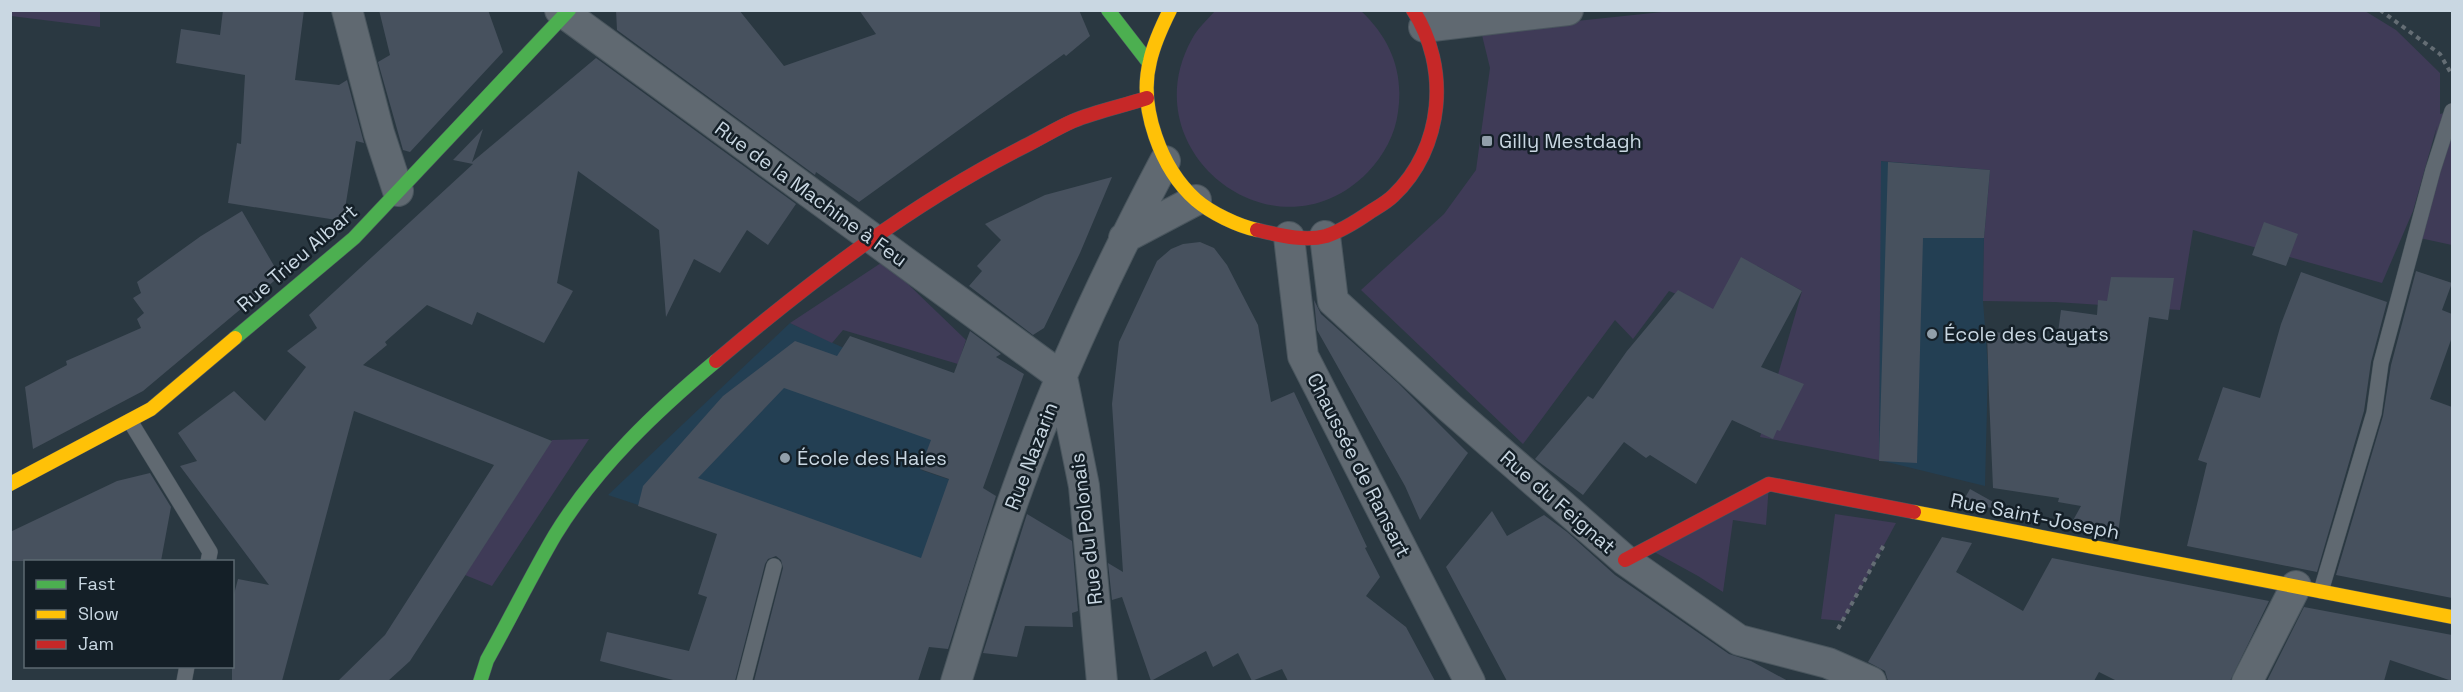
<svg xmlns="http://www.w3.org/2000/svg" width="2463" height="692" font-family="'Space Grotesk',sans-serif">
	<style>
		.built { fill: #233f53 }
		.green { fill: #3f3b57 }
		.building { fill: #47515e; fill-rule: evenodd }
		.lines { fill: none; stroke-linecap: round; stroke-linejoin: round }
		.lane-casing { stroke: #4a565e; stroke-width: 16 }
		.street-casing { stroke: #4a565e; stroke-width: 32 }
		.fast-casing { stroke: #4a565e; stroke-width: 15 }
		.slow-casing { stroke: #4a565e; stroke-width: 15 }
		.jam-casing { stroke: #4a565e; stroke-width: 15 }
		.path { stroke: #646d74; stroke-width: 4; stroke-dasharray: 4.5 4.5; stroke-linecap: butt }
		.lane { stroke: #606971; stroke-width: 15 }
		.street { stroke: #606971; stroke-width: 30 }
		.fast { stroke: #4caf50; stroke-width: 14 }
		.slow { stroke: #ffc107; stroke-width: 14 }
		.jam { stroke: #c62828; stroke-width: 14 }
		.poi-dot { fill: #919faa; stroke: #141f27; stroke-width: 2 }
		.labels { text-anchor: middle; stroke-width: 5; stroke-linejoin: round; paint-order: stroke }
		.poi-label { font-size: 20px; fill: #c9d7e2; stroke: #141f27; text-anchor: start }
		.street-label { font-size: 20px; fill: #c9d7e2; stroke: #141f27 }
	</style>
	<rect width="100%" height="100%" fill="#2a3841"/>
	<path class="built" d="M 1880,161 L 1990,170 L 1984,238 L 1983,301 L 1988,367 L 1985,486 L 1879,460 Z
		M 790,323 L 947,396 L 921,470 L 983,491 L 948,593 L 868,581 L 608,495 Z"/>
	<path class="green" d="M 11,10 L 100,11 L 100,27 L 11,16 Z
		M 1681,10 L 2365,11 L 2396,30 L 2440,73 L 2440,114 L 2452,111 L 2452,245 L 2415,237 L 2437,126 L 2413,211 L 2382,283 L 2193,230 L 2180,310 L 2055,302 L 1983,301 L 1984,238 L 1990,170 L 1881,161 L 1879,460 L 1760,437 L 1802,291 L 1757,266 L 1734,319 L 1669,291 L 1633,339 L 1615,320 L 1523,444 L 1361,290 L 1444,214 L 1476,170 L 1490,68 L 1481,31 Z
		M 1215,11 L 1361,11 C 1390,38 1404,72 1398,112 C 1395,135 1384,155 1368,172 C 1276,266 1129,152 1192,39 C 1197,29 1208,19 1215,11 Z
		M 884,261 L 966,340 L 958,364 L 843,330 L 832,343 L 790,323 Z
		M 589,439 L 492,586 L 465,575 L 552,440 Z
		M 1769,484 L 1766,525 L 1733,520 L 1723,592 L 1698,576 L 1647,548 Z
		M 1835,514 L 1896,523 L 1843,621 L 1821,619 Z"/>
	<path class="building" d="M 223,10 L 304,10 L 295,80 L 339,85 L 347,80 L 364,143 L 356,141 L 343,221 L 228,203 L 237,143 L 241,144 L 245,75 L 176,63 L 181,29 L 220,35 Z
		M 379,10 L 488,10 L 503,52 L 410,152 L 403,150 L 378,62 L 390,55 Z
		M 616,10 L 739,10 L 784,66 L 876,34 L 859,10 L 1079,10 L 1090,36 L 1066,56 L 1064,54 L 859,202 L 816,172 L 815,175 L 617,30 Z
		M 596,58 L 796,204 L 768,245 L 747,230 L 720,273 L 694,259 L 666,317 L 659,230 L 578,171 L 557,283 L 573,291 L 544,343 L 477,312 L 472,325 L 427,305 L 385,342 L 387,345 L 363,365 L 552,441 L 410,661 L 388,681 L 338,681 L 385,635 L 494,465 L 354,411 L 282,681 L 232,681 L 232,602 L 238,579 L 269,585 L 180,466 L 197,461 L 178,433 L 234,391 L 265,421 L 306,367 L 287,351 L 317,328 L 309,315 L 473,164 L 453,160 L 483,129 L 472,162 Z
		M 1888,162 L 1990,170 L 1984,238 L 1923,238 L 1917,463 L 1879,461 Z
		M 1112,177 L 1080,253 L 1044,328 L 1033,335 L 969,286 L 982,271 L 977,266 L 1001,240 L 985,224 L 1045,195 Z
		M 242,211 L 280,276 L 143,391 L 33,449 L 25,387 L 67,365 L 66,361 L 141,328 L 137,319 L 144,313 L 133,298 L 141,293 L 137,282 L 201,236 Z
		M 2264,222 L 2298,234 L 2286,266 L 2252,255 Z
		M 1200,242 L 1214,248 L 1227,265 L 1258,325 L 1271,402 L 1294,392 L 1367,547 L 1365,548 L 1380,577 L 1366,596 L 1406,627 L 1435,681 L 1288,681 L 1282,669 L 1252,681 L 1238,653 L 1213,667 L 1206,651 L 1151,681 L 1122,597 L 1112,600 L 1108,563 L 1123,572 L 1112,404 L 1119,342 L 1157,261 L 1171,249 L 1183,244 Z
		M 1741,257 L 1802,291 L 1761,367 L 1804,384 L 1780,431 L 1777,430 L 1773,439 L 1732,420 L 1696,484 L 1650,455 L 1646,458 L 1624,442 L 1583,495 L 1535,459 L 1588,396 L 1593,399 L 1627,351 L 1678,290 L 1713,309 Z
		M 2416,271 L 2452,283 L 2442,310 L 2452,314 L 2452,337 L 2430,399 L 2452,407 L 2452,598 L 2336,575 L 2383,416 L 2391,365 Z
		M 2301,272 L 2387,302 L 2371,362 L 2364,411 L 2317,572 L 2187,546 L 2207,463 L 2198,460 L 2223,387 L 2260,398 L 2281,324 Z
		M 2111,277 L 2174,278 L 2168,320 L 2149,317 L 2118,533 L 2071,524 L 2081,506 L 2058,502 L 2059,498 L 1993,488 L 1989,396 L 1987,331 L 2057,340 L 2061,310 L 2097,315 L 2098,300 L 2107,301 Z
		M 1314,300 L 1321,314 L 1398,383 L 1468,453 L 1420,520 L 1405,486 L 1317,330 Z
		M 970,331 L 1001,354 L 996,357 L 1024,374 L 983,488 L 996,496 L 948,649 L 929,647 L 918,681 L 754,681 L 783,568 L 781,560 L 776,556 L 768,559 L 765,564 L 735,681 L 673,681 L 673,680 L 600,661 L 607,632 L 689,651 L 707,597 L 698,594 L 717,534 L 638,506 L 643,486 L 723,396 L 795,341 L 837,356 L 850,336 L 954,373 ZM 784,388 L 931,440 L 920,469 L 949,479 L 921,558 L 698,478 Z
		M 150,473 L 171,507 L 161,561 L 10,561 L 10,532 L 117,481 Z
		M 1970,489 L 1995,503 L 1992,508 L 1962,503 Z
		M 1492,511 L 1507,536 L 1544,515 L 1567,532 L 1615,575 L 1729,654 L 1751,661 L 1788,681 L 1507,681 L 1446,567 Z
		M 1027,514 L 1072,541 L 1078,611 L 1072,613 L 1073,627 L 1025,626 L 1017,657 L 983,653 Z
		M 1942,537 L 1972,543 L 1956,572 L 2023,611 L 2052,558 L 2269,601 L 2230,681 L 2117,681 L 2099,672 L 2094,681 L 1888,681 L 1885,671 L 1868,662 Z
		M 2304,607 L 2452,635 L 2452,681 L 2390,660 L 2384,681 L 2267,681 Z"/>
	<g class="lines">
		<g class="lane-casing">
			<path id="lane" d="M 130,421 L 210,552 L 208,562
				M 2321,591 L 2374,413 L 2381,363 L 2433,170 L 2452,111
				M 184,682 L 187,666
				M 744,682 L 774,566"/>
		</g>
		<g class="street-casing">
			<path id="street" d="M 347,10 L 379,133 L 398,191
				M 560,10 L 1062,377
				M 1424,27 L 1568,10
				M 1325,236 L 1333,301 L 1450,408 L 1625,560 L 1739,640 L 1828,663 L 1871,682
				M 1289,237 L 1303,356 L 1470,682
				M 1124,238 L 1196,200
				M 1062,377 L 1084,486 L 1102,682
				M 956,682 C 976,618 994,553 1017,490 C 1057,377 1109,267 1165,161
				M 2247,682 L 2296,586"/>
		</g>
		<g class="fast-casing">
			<path id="fast" d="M 1108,10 L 1149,63
				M 235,338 L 354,238 L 569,10
				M 480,682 L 487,660 C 510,619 531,576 555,535 C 596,468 656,411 716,361"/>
		</g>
		<g class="slow-casing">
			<path id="slow" d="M 1170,10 C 1162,26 1154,43 1150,61 C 1138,107 1161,169 1196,200 C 1211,213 1238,226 1257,230
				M 10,484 L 151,409 L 235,338
				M 1914,512 L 2452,617"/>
		</g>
		<g class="jam-casing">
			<path id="jam" d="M 1257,230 C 1279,235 1304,242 1326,236 C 1341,231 1357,221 1370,212 C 1378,207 1387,202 1393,196 C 1444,148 1450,67 1413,10
				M 716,361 C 812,280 912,203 1025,146 C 1041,138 1057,128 1073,121 C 1097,111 1123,106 1147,98
				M 1625,560 L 1769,484 L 1914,512"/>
		</g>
		<path class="path" d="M 2380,10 L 2440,54 L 2452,75
			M 1838,629 L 1885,543"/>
		<use href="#lane" class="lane"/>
		<use href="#street" class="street"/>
		<use href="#fast" class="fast"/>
		<use href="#slow" class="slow"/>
		<use href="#jam" class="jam"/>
	</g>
	<g class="poi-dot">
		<rect x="1481" y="135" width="12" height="12" rx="3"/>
		<circle cx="1932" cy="334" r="6"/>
		<circle cx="785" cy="458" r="6"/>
	</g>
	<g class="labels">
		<g class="poi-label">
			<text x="1499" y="148">Gilly Mestdagh</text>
			<text x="1944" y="341">École des Cayats</text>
			<text x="797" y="465">École des Haies</text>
		</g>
		<g class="street-label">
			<text transform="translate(811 194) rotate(36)" y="7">Rue de la Machine à Feu</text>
			<text transform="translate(297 258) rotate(-41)" y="7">Rue Trieu Albart</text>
			<text transform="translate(1031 456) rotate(-69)" y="7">Rue Nazarin</text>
			<text transform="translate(1359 465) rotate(63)" y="7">Chaussée de Ransart</text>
			<text transform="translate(1558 502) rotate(41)" y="7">Rue du Feignat</text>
			<text transform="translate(2035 516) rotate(11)" y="7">Rue Saint-Joseph</text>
			<text transform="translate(1086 529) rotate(-97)" y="7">Rue du Polonais</text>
		</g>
	</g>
	<rect width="2463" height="692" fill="none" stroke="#c9d7e2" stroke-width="24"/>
	<rect x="24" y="560" width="210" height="108" fill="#141f27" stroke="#5c6972" stroke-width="1.5"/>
	<rect x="36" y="580" width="30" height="9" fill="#4caf50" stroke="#5c6972" stroke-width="1.5"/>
	<text x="78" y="590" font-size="18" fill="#c9d7e2">Fast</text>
	<rect x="36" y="610" width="30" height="9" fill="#ffc107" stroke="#5c6972" stroke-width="1.5"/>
	<text x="78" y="620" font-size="18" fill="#c9d7e2">Slow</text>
	<rect x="36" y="640" width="30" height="9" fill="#c62828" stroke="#5c6972" stroke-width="1.5"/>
	<text x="78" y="650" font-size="18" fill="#c9d7e2">Jam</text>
</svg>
